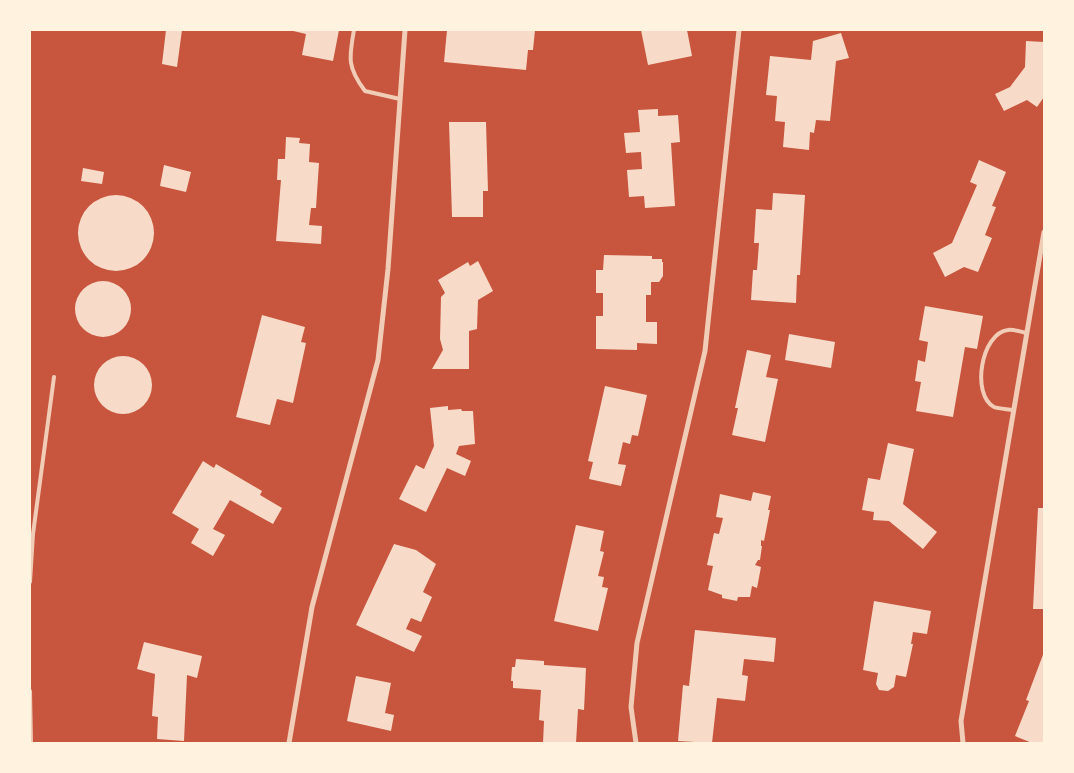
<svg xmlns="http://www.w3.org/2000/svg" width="1074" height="773" font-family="'Open Sans',sans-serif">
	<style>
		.building { fill: #f7dbc8 }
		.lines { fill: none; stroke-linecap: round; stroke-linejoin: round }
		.service { stroke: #f1ccb7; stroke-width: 4 }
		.minor { stroke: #f1ccb7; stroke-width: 5 }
	</style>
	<rect width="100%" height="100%" fill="#c8553d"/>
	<path class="building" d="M 166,30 L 182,30 L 177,67 L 162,64 Z
		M 289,30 L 339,30 L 333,61 L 302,55 L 306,34 Z
		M 447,30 L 535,30 L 533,50 L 528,50 L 526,70 L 444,62 Z
		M 641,30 L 687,30 L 692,56 L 648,65 Z
		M 841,33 L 849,58 L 836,61 L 830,121 L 816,120 L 814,133 L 810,132 L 809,150 L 783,147 L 785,122 L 775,121 L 777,96 L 766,95 L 770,56 L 811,60 L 813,41 Z
		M 1026,41 L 1044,42 L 1044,97 L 1037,107 L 1027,100 L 1004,111 L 995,94 L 1010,87 L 1025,67 Z
		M 658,109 L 658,116 L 678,115 L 680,142 L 671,143 L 675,206 L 645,208 L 644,196 L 629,197 L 627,170 L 642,169 L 641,152 L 626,153 L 624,133 L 640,132 L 638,110 Z
		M 449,122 L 486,122 L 488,191 L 483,191 L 483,217 L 452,217 Z
		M 286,137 L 300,138 L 299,143 L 310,144 L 309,162 L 319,163 L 316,208 L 311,208 L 309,225 L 322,226 L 321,244 L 276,241 L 281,180 L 277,180 L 278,159 L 285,159 Z
		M 979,160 L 1006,172 L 992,206 L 996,207 L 985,235 L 992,238 L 978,272 L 964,267 L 945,277 L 933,253 L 952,243 L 977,185 L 970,182 Z
		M 164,165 L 191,172 L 186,192 L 160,186 Z
		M 83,168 L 104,172 L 102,184 L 81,181 Z
		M 773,193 L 805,195 L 800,275 L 797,275 L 796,303 L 751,300 L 753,270 L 757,270 L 759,243 L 754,243 L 756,209 L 772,210 Z
		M78 233a38 38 0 1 1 76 0a38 38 0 1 1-76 0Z
		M 604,255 L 652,256 L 652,259 L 662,259 L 662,262 L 663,262 L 663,276 L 659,282 L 651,282 L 651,295 L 646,295 L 646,322 L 657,322 L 657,344 L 637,343 L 637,350 L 596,349 L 596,316 L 603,316 L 603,293 L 596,293 L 596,270 L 603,270 Z
		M 478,261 L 493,291 L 478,300 L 477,329 L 469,331 L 469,369 L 432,369 L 443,350 L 440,339 L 441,297 L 445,293 L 438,280 L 468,262 L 470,266 Z
		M75 309a28 28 0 1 1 56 0a28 28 0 1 1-56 0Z
		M 925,306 L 983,316 L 977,349 L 965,347 L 953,417 L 916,411 L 921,382 L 915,381 L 918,360 L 925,362 L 928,342 L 919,340 Z
		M 262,315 L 305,327 L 301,342 L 306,343 L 293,403 L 277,399 L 270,425 L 236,417 Z
		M 789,334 L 835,342 L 831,368 L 785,360 Z
		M 747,350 L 771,355 L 766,377 L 778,379 L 765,442 L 732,435 L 738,408 L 735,408 Z
		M94 385a29 29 0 1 1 58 0a29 29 0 1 1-58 0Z
		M 605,386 L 647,395 L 638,436 L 632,435 L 630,444 L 623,442 L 618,464 L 626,465 L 621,486 L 589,479 L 593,462 L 588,461 Z
		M 448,406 L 448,410 L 461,409 L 462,411 L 473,411 L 475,444 L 459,446 L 456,454 L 471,461 L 465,476 L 447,468 L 426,512 L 399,499 L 416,465 L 424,469 L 434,446 L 430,408 Z
		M 888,443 L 914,449 L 903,504 L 937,532 L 923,549 L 889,521 L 873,520 L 874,512 L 862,510 L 868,478 L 880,480 Z
		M 203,461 L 214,468 L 216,464 L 262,491 L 260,495 L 282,508 L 273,524 L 230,500 L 213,529 L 225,535 L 213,556 L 191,543 L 199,529 L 172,513 Z
		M 753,492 L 771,496 L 768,510 L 770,510 L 764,541 L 761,540 L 761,546 L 762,546 L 760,560 L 758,560 L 755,565 L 761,567 L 757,588 L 752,586 L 750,597 L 738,597 L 737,601 L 722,598 L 722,595 L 708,590 L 713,566 L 707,565 L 714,533 L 719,534 L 723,518 L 716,517 L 720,494 L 751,501 Z
		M 1038,508 L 1044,508 L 1044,609 L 1033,609 Z
		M 576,525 L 604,531 L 600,551 L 604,552 L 598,576 L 604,577 L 602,587 L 608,588 L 598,631 L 554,621 Z
		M 394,544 L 416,550 L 436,564 L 423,592 L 432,597 L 421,622 L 411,618 L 406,629 L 422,636 L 414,652 L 356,625 Z
		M 874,601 L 931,611 L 927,634 L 913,632 L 911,644 L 913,644 L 906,677 L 896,675 L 894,687 L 888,691 L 879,690 L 876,684 L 878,673 L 863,670 Z
		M 695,630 L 776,638 L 774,662 L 744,659 L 742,675 L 748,676 L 745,701 L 717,698 L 712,743 L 678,741 L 683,685 L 689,686 Z
		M 144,642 L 202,656 L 197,678 L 187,675 L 184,741 L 157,739 L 158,717 L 152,716 L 155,674 L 137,669 Z
		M 1044,652 L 1044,743 L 1032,743 L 1015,736 L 1029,701 L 1026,700 Z
		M 516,659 L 544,661 L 544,665 L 586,668 L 584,710 L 578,709 L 576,743 L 543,743 L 544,721 L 539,720 L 541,690 L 513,688 L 513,681 L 511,681 L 512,667 L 515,667 Z
		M 356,676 L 391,683 L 385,713 L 394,715 L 391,731 L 347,721 Z"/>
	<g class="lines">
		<path class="service" d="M 354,30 C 349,58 347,67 365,91 L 400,99
			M 1013,410 C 1008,409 999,409 994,407 C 971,395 981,333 1008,330 C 1013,329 1021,332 1027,333
			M 30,582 L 33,534 L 54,377
			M 30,691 L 31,743"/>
		<path class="minor" d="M 289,743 L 312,607 L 378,360 L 388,269 L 405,30
			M 636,743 L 631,707 L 637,643 L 705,351 L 739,30
			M 963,743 L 961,721 L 1044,232"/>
	</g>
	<rect width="1074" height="773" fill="none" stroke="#fff3e0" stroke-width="62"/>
</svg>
